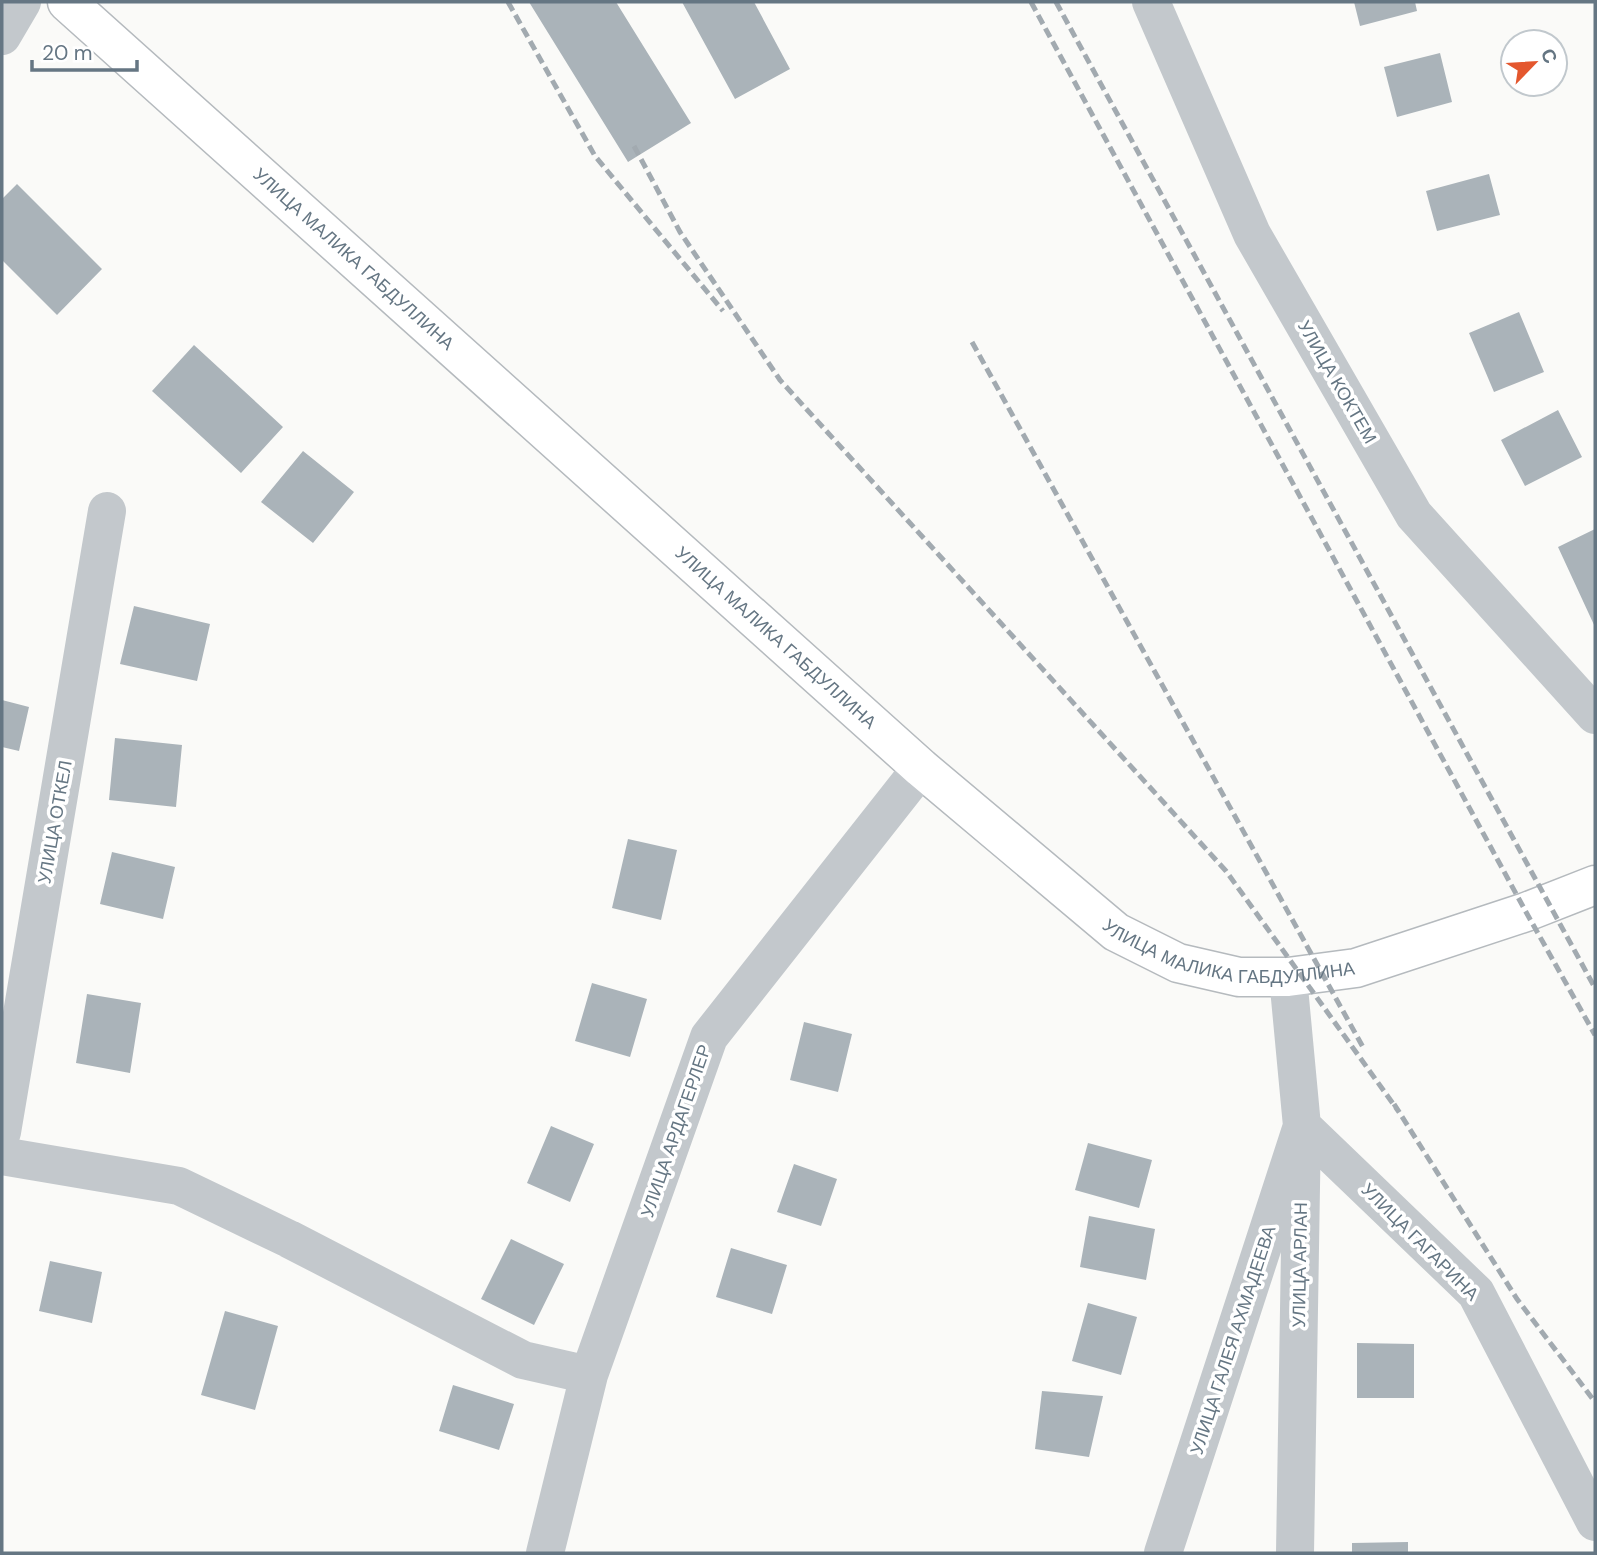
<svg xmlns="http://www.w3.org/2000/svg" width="1597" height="1555" font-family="'DM Sans',sans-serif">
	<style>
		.building { fill: #aab3b9 }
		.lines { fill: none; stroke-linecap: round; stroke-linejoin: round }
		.major-casing { stroke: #b5babe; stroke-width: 41 }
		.minor { stroke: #c3c8cc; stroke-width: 38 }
		.major { stroke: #fff; stroke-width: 38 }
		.rail { stroke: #a2aab0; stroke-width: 5; stroke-dasharray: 10 5; stroke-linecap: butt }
		.labels { text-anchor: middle; stroke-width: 7; stroke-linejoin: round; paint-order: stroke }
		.street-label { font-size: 18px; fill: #657683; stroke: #fff }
	</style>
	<rect width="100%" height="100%" fill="#fafaf8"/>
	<path class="building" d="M 529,2 L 616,2 L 691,123 L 628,162 Z
		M 682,2 L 754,2 L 790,69 L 735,99 Z
		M 1354,2 L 1415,2 L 1417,11 L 1360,26 Z
		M 1440,53 L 1452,102 L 1397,117 L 1384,67 Z
		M 1489,174 L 1500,215 L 1437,231 L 1426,191 Z
		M 17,184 L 102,269 L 57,315 L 2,260 L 2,199 Z
		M 1519,312 L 1544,372 L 1494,392 L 1469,333 Z
		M 194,345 L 283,427 L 241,473 L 152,391 Z
		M 1558,410 L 1582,457 L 1525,486 L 1501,440 Z
		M 303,451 L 354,492 L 313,543 L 261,502 Z
		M 1595,529 L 1595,627 L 1558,547 Z
		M 134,606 L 210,624 L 197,681 L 120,664 Z
		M 2,700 L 29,707 L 19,751 L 2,747 Z
		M 115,738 L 182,745 L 176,807 L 109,800 Z
		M 628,839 L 677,850 L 661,920 L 612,908 Z
		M 112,852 L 175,867 L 163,919 L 100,904 Z
		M 592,983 L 647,999 L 630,1057 L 575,1041 Z
		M 87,994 L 141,1003 L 130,1073 L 76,1063 Z
		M 804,1022 L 852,1034 L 838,1092 L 790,1080 Z
		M 551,1126 L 594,1144 L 570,1202 L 527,1183 Z
		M 1088,1143 L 1152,1160 L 1139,1208 L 1075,1190 Z
		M 794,1164 L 837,1179 L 821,1226 L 777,1212 Z
		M 1089,1216 L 1155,1229 L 1146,1280 L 1080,1267 Z
		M 511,1239 L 564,1264 L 534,1325 L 481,1299 Z
		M 731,1248 L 787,1265 L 772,1314 L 716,1297 Z
		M 50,1261 L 102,1272 L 92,1323 L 39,1311 Z
		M 1088,1303 L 1137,1317 L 1121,1375 L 1072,1361 Z
		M 225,1311 L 278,1326 L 255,1410 L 201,1395 Z
		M 1357,1343 L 1414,1344 L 1414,1398 L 1357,1398 Z
		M 453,1385 L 514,1404 L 499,1450 L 439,1431 Z
		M 1042,1391 L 1103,1396 L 1089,1457 L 1035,1449 Z
		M 1408,1542 L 1408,1553 L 1352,1553 L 1352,1543 Z"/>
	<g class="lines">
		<g class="major-casing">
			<g id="major">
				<path id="s1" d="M 67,2 L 921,768 L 1116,932 L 1178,963 L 1239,977 L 1288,977 L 1356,968 L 1526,912 L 1595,885"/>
			</g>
		</g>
		<path class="minor" d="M 1151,2 L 1252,234 L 1414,515 L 1595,715
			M 2,36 L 22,2
			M 1288,977 L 1302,1126 L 1295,1553
			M 2,1132 L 107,511
			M 2,1156 L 179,1186 L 289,1239 L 523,1360 L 589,1375
			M 545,1553 L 589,1375 L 709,1037 L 921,768
			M 1163,1553 L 1302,1126 L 1476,1293 L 1595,1522"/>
		<use href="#major" class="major"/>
		<path class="rail" d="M 508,2 L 595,156 L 723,311
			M 1031,2 L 1526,912 L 1595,1035
			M 1056,2 L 1595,988
			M 634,146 L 680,232 L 780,380 L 1226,871 L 1399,1112
			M 972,342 L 1364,1049
			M 1394,1104 L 1517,1299 L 1595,1402"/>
	</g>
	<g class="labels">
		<g class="street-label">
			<text dy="6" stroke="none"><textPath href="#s1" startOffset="385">УЛИЦА МАЛИКА ГАБДУЛЛИНА</textPath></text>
			<text transform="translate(1337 382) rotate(60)" y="6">УЛИЦА КОКТЕМ</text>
			<text dy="6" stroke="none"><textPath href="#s1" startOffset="952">УЛИЦА МАЛИКА ГАБДУЛЛИНА</textPath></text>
			<text transform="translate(55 822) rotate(-80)" y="6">УЛИЦА ОТКЕЛ</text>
			<text dy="6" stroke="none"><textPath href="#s1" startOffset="1519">УЛИЦА МАЛИКА ГАБДУЛЛИНА</textPath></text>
			<text transform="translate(676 1131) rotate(-71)" y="6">УЛИЦА АРДАГЕРЛЕР</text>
			<text transform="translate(1420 1242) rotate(45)" y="6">УЛИЦА ГАГАРИНА</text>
			<text transform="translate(1300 1265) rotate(-89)" y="6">УЛИЦА АРЛАН</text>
			<text transform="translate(1233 1340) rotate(-72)" y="6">УЛИЦА ГАЛЕЯ АХМАДЕЕВА</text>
		</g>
	</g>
	<rect width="1597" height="1555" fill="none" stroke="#657683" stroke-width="7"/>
	<g transform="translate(1534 63) rotate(65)"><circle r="33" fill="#ffffff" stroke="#c1c8cd" stroke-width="2"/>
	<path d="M0-5L12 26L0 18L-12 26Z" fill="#e4572e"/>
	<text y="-10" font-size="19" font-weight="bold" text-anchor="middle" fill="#657683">С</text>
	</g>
	<path d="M32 60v10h105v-10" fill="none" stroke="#657683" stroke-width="3.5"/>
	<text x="42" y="60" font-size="21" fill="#657683" stroke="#ffffff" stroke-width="5" paint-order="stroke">20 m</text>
</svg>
